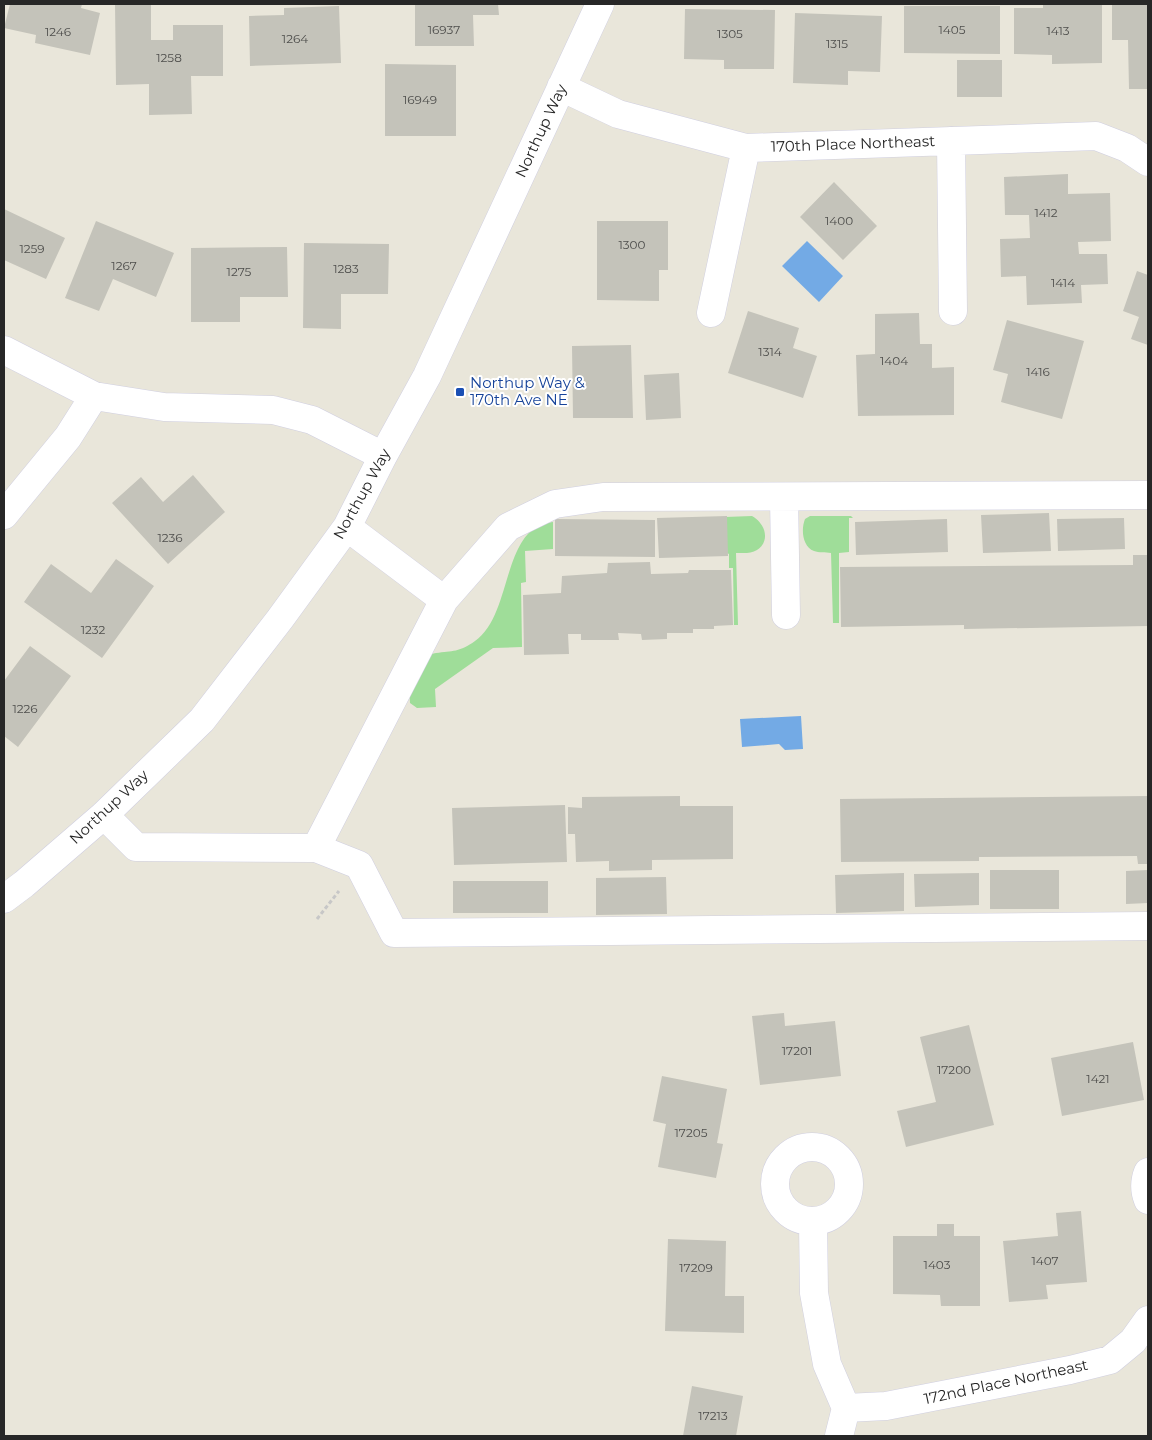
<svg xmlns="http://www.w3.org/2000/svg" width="1152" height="1440" font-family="Montserrat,sans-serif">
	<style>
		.green { fill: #9fdd99 }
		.water { fill: #73aae5 }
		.building { fill: #c4c3ba }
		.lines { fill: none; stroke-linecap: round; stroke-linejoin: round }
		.minor-casing { stroke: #d0cfe0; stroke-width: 29 }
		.path { stroke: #c7c7c7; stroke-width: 3; stroke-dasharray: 4 2.5; stroke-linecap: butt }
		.minor { stroke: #fff; stroke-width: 28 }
		.transit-dot { fill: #1a4fb4; stroke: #fff; stroke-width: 2 }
		.labels { text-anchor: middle; stroke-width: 4; stroke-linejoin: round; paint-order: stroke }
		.number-label { font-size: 12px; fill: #4e4e4c }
		.street-label { font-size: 15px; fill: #272727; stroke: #fff }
		.transit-label { font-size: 15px; fill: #164399; stroke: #fff; text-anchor: start }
	</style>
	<rect width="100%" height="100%" fill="#e9e6da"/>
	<path class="green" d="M 752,516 C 765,523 771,541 757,550 C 751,554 743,553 736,553 L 738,625 L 734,625 L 733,568 L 729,568 L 729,554 L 727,553 L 725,517 Z
		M 810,516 L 851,516 L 853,518 L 849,518 L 849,552 L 839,553 L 839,623 L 833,623 L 831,553 C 825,552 819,553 814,551 C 802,546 801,529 805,519 Z
		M 553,522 L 553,549 L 525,551 L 526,582 L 521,583 L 522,647 L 493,648 L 435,689 L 436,707 L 417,708 L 410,703 C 410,697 408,689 410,683 C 412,672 423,655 436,653 C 452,651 460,652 475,641 C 509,618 503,545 538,526 C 542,523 548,523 553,522 Z"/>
	<path class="water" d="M 807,241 L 843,276 L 819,302 L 782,266 Z
		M 801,716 L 803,749 L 785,750 L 779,744 L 742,747 L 740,719 Z"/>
	<path class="building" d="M 10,4 L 82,4 L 81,8 L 100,13 L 90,55 L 35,43 L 36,35 L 4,28 Z
		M 115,4 L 151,4 L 151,40 L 173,40 L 173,25 L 223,25 L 223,76 L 191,76 L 192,114 L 149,115 L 149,84 L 116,85 Z
		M 415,4 L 498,4 L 499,15 L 473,15 L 474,46 L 415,46 Z
		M 1043,4 L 1102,4 L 1102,63 L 1052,64 L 1052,55 L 1014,54 L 1014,8 L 1043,8 Z
		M 1112,4 L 1148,4 L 1148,89 L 1129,89 L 1128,40 L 1112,40 Z
		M 339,6 L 341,63 L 250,66 L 249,16 L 284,15 L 284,8 Z
		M 904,6 L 1000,6 L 1000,54 L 904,53 Z
		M 685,9 L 775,10 L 774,69 L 724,69 L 724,60 L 684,59 Z
		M 795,13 L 882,16 L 880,72 L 848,71 L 848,85 L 793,83 Z
		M 957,60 L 1002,60 L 1002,97 L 957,97 Z
		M 385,64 L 456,65 L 456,136 L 385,136 Z
		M 1068,174 L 1068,194 L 1110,193 L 1111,241 L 1078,242 L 1079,254 L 1107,254 L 1108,284 L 1081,285 L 1082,303 L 1027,305 L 1026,276 L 1001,277 L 1000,239 L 1030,238 L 1029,215 L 1005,215 L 1004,177 Z
		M 834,182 L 877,226 L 843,260 L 800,217 Z
		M 4,209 L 65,238 L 46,279 L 4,260 Z
		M 96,221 L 174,253 L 156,297 L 113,279 L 99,311 L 65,298 Z
		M 597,221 L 668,221 L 668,270 L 659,270 L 659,301 L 597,300 Z
		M 304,243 L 389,244 L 388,294 L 341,294 L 341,329 L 303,328 Z
		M 287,247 L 288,297 L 240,297 L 240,322 L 191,322 L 191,248 Z
		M 1137,271 L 1148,275 L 1148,345 L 1131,339 L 1139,317 L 1123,311 Z
		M 748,311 L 799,328 L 793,348 L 817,356 L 803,398 L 728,373 Z
		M 919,313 L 920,344 L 932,344 L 932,368 L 954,367 L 954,415 L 858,416 L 856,355 L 875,354 L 875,314 Z
		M 1007,320 L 1084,341 L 1062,419 L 1001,402 L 1008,374 L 993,370 Z
		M 631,345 L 633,418 L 573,418 L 572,346 Z
		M 679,373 L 681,418 L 646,420 L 644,375 Z
		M 193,475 L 225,512 L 168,564 L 112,503 L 141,477 L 163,502 Z
		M 1049,513 L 1051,551 L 983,553 L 981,515 Z
		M 727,516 L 728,556 L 659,558 L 657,518 Z
		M 1124,518 L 1125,549 L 1058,551 L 1057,519 Z
		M 555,519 L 655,520 L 655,557 L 555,556 Z
		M 947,519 L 948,552 L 856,555 L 855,522 Z
		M 1133,555 L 1148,555 L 1148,626 L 964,629 L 964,625 L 841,627 L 840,567 L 1133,565 Z
		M 116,559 L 154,586 L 102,658 L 24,602 L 51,564 L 91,593 Z
		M 650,562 L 651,574 L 688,573 L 689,570 L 731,570 L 733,625 L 714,626 L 714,629 L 693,629 L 693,633 L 667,633 L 667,639 L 642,640 L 641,634 L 618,633 L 619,640 L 581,640 L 581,634 L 568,634 L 569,654 L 524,655 L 523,595 L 561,593 L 562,576 L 607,573 L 608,563 Z
		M 30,646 L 71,676 L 18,747 L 4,736 L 4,681 Z
		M 680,796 L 680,806 L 733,806 L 733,859 L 652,860 L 652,870 L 609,871 L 609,861 L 576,862 L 575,834 L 568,834 L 568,807 L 582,808 L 582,797 Z
		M 1148,796 L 1148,864 L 1138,864 L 1137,856 L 979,857 L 979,861 L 841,862 L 840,799 Z
		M 565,805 L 567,862 L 454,865 L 452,808 Z
		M 990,870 L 1059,870 L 1059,909 L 990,909 Z
		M 1148,870 L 1148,903 L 1126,904 L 1126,871 Z
		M 904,873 L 904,911 L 836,913 L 835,875 Z
		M 979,873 L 979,905 L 915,907 L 914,874 Z
		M 666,877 L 667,914 L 596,915 L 596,878 Z
		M 453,881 L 548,881 L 548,913 L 453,913 Z
		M 784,1013 L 785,1026 L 835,1021 L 841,1076 L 760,1085 L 752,1016 Z
		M 969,1025 L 994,1125 L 906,1147 L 897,1111 L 936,1102 L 920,1037 Z
		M 1133,1042 L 1144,1100 L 1062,1116 L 1051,1058 Z
		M 662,1076 L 727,1089 L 717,1143 L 723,1144 L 716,1178 L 658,1167 L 666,1124 L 653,1121 Z
		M 1081,1211 L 1087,1282 L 1046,1285 L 1048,1299 L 1009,1302 L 1003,1241 L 1058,1236 L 1056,1213 Z
		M 937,1224 L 954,1224 L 954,1236 L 980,1236 L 980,1306 L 941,1306 L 940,1295 L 893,1294 L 893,1236 L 937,1236 Z
		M 668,1239 L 726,1241 L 725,1296 L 744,1296 L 744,1333 L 665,1331 Z
		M 692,1386 L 743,1396 L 736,1436 L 683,1436 Z"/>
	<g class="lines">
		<g class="minor-casing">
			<path id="minor" d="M 561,87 L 618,114 L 746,148 L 1096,136 L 1127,148 L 1148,162
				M 951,141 L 953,311
				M 711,313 L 746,148
				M 4,350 L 94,396 L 164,407 L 273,410 L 312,420 L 383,456
				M 1148,495 L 603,497 L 555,504 L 508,527 L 444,600 L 316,848 L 359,865 L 394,933 L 1148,926
				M 784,497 L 786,615
				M 4,515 L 68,437 L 94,396
				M 347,527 L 444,600
				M 104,815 L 136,847 L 316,848
				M 4,899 L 24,884 L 104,815 L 202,720 L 280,619 L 347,527 L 383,456 L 427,376 L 600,4
				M775 1184a37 37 0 1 1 74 0a37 37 0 1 1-74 0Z
				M 1148,1172 C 1144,1182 1144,1190 1148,1200
				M 813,1222 L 814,1293 L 827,1364 L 846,1408 L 839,1436
				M 846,1408 L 886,1406 L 1070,1370 L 1110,1360 L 1133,1341 L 1148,1320"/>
		</g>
		<path class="path" d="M 317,919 L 339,891"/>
		<use href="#minor" class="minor"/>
	</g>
	<rect class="transit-dot" x="455" y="387" width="10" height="10" rx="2.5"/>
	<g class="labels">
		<g class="number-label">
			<text x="444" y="34">16937</text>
			<text x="952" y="34">1405</text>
			<text x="1058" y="35">1413</text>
			<text x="58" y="36">1246</text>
			<text x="730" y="38">1305</text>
			<text x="295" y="43">1264</text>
			<text x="837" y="48">1315</text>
			<text x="169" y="62">1258</text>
			<text x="420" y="104">16949</text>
			<text x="1046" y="217">1412</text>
			<text x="839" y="225">1400</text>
			<text x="632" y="249">1300</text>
			<text x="32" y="253">1259</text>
			<text x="124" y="270">1267</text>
			<text x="346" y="273">1283</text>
			<text x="239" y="276">1275</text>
			<text x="1063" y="287">1414</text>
			<text x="770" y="356">1314</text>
			<text x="894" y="365">1404</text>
			<text x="1038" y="376">1416</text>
			<text x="170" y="542">1236</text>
			<text x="93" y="634">1232</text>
			<text x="25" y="713">1226</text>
			<text x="797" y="1055">17201</text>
			<text x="954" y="1074">17200</text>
			<text x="1098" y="1083">1421</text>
			<text x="691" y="1137">17205</text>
			<text x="1045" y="1265">1407</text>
			<text x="937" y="1269">1403</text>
			<text x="696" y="1272">17209</text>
			<text x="713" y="1420">17213</text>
		</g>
		<g class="street-label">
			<text transform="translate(541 131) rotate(-65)" y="5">Northup Way</text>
			<text transform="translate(853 144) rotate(-2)" y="5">170th Place Northeast</text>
			<text transform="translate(362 494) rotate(-61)" y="5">Northup Way</text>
			<text transform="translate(109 807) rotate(-43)" y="5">Northup Way</text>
			<text transform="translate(1006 1382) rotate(-12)" y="5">172nd Place Northeast</text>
		</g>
		<g class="transit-label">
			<text x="470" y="388">Northup Way &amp;<tspan x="470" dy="17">170th Ave NE</tspan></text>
		</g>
	</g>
	<rect width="1152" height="1440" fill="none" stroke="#272727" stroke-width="10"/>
</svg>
